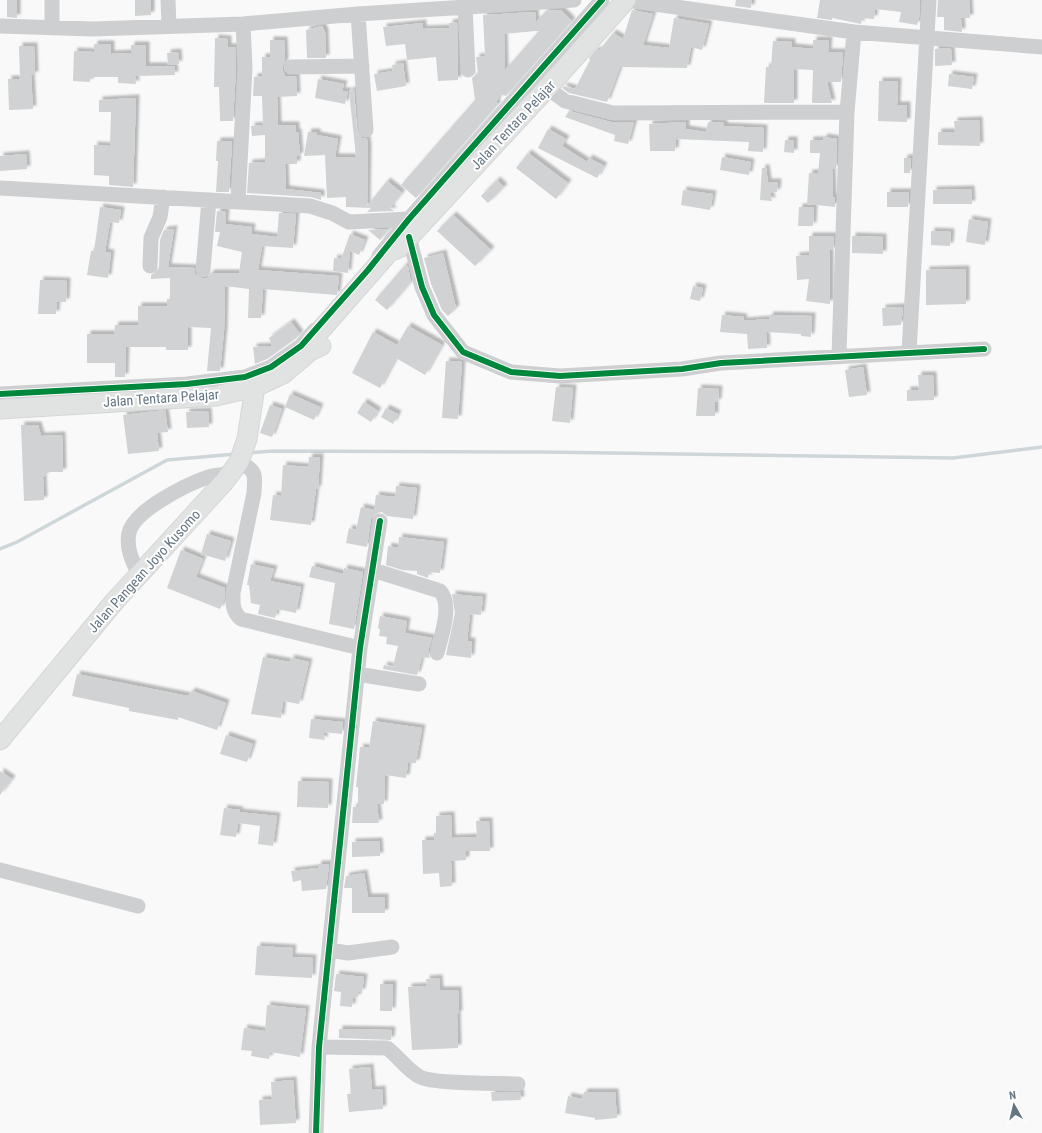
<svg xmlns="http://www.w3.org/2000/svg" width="1042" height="1133" font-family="'Roboto Condensed',sans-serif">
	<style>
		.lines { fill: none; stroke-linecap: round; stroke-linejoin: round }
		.stream { stroke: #ced6d9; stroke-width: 3.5 }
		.building { fill: #d0d2d3; fill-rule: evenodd; filter: url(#shadow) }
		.major-casing { stroke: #d5d6d7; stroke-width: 21 }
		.minor { stroke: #cecfd0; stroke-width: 15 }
		.major { stroke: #e1e2e2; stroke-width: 19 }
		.cycleway-casing { stroke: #fff; stroke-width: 8 }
		.cycleway { stroke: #00873e; stroke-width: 6 }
		.labels { text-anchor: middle; stroke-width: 4; stroke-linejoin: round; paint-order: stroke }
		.street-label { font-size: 14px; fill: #657683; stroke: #fff }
	</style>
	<defs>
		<filter id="shadow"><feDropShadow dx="3.5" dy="-3.5" stdDeviation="1" flood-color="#0004"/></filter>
	</defs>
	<rect width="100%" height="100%" fill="#f9f9f9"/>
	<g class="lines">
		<path class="stream" d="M 248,453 L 273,451 L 541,452 L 953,458 L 1042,447
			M 0,549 L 17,542 L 167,460 L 236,454"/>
	</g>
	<path class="building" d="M 7,0 L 17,0 L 17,18 L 7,17 Z
		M 135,0 L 151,0 L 151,15 L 135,16 Z
		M 736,0 L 752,0 L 751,8 L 735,6 Z
		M 820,0 L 920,0 L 919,18 L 917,25 L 899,22 L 901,12 L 875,9 L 874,19 L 862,18 L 861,24 L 832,18 L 832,20 L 817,18 Z
		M 938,0 L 969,0 L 970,18 L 961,18 L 962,32 L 944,30 L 944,17 L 937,17 Z
		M 561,10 L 572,21 L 506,96 L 500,94 L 496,103 L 498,104 L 416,198 L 401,185 L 475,100 L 472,78 L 478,73 L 476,57 L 485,56 L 483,15 L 535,12 L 536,22 L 546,11 ZM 536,31 L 539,31 L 505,70 L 504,34 Z
		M 632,10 L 653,14 L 643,45 L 669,48 L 674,18 L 709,24 L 702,50 L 691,47 L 687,68 L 620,67 L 607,102 L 569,93 L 562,88 L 564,86 L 575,89 L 590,60 L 589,58 L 596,50 L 599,51 L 613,33 L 623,39 Z
		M 457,22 L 458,80 L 438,81 L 436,57 L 407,60 L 405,44 L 386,46 L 383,27 L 423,23 L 423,29 L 450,28 L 449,23 Z
		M 322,26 L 325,32 L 326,58 L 307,58 L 306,30 Z
		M 215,38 L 228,39 L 228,47 L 235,47 L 236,68 L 233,121 L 220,121 L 219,87 L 214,87 Z
		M 270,40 L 284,40 L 285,61 L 282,67 L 283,71 L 285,76 L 296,76 L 297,96 L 277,97 L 278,125 L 296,125 L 296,132 L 298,132 L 300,156 L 297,156 L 297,164 L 285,164 L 286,189 L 321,193 L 321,200 L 311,197 L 247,193 L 249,163 L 265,162 L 265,135 L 252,136 L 251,126 L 263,125 L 262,96 L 253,96 L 254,77 L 262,76 L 262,57 L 270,57 Z
		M 813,40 L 829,40 L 828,52 L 843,52 L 841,82 L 827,82 L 832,103 L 812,103 L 813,70 L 794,69 L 794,103 L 764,103 L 766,67 L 771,67 L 773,41 L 792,42 L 792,47 L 813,49 Z
		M 94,44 L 111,44 L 111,54 L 131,53 L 131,45 L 146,45 L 146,66 L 174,66 L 175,75 L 135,76 L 136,84 L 118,83 L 118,77 L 90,77 L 90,82 L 73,81 L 74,51 L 94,52 Z
		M 19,46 L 34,46 L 35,75 L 31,75 L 33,109 L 9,110 L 8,79 L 20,79 Z
		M 941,48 L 951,49 L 952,65 L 935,66 L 935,49 Z
		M 178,52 L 179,64 L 168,65 L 167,53 Z
		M 403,63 L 406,86 L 377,91 L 374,74 L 393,71 L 392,65 Z
		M 949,74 L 974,77 L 972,89 L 948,86 Z
		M 318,79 L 344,84 L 342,91 L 348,91 L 345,104 L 315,98 Z
		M 879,81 L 898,81 L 897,105 L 907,105 L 907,122 L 878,121 Z
		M 354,90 L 357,131 L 362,138 L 367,139 L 368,149 L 367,206 L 387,181 L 402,193 L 390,208 L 394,211 L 367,212 L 371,208 L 346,207 L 346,197 L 327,198 L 325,155 L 304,156 L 308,132 L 317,132 L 317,135 L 338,139 L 335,157 L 356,157 L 349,91 Z
		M 136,98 L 133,187 L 109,185 L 109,176 L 94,175 L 94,145 L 110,146 L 111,112 L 99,112 L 99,100 Z
		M 569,111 L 611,122 L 634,122 L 628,144 L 614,141 L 615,135 L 565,117 Z
		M 979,120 L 980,146 L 938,145 L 938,132 L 955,132 L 954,121 Z
		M 686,122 L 686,129 L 706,132 L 708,122 L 724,123 L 724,126 L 764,128 L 763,152 L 748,151 L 749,142 L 676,139 L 675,151 L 650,151 L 649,124 Z
		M 548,129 L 566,139 L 562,146 L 587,162 L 589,158 L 604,166 L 597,178 L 538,148 Z
		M 824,137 L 837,139 L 836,169 L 832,168 L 833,197 L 835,198 L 835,207 L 807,204 L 809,173 L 818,173 L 820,153 L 810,153 L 810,140 L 823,140 Z
		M 785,140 L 794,140 L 794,153 L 784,152 Z
		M 217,141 L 232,141 L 229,192 L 216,192 L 218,161 L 216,161 Z
		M 528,153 L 568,183 L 556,199 L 516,168 Z
		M 26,154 L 27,169 L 0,171 L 0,156 Z
		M 722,157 L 751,162 L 749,175 L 720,170 Z
		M 904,158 L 911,158 L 910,173 L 904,173 Z
		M 762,168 L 766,168 L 768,182 L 778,182 L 777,192 L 770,193 L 772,201 L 760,200 Z
		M 497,180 L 504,187 L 488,203 L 481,196 Z
		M 971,189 L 972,204 L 933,204 L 933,190 Z
		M 683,190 L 713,194 L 710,210 L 681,205 Z
		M 887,192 L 909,192 L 908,207 L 887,207 Z
		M 100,207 L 121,210 L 119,223 L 110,222 L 105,252 L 111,253 L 108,278 L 87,275 L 91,251 L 94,251 Z
		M 799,207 L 814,207 L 813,226 L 798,226 Z
		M 217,211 L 226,212 L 225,224 L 252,227 L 251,234 L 277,237 L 279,213 L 296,214 L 293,248 L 262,246 L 258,270 L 339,276 L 337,295 L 263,289 L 261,318 L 248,318 L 249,289 L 225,286 L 224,331 L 220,371 L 207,371 L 211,328 L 188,327 L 188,350 L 166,350 L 166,347 L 126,347 L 125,377 L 115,377 L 115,363 L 87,363 L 87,334 L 114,334 L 115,325 L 138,325 L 138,306 L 167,306 L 167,299 L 170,299 L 170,278 L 151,279 L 151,275 L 157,271 L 159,267 L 160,240 L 164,230 L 174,229 L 168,267 L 194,268 L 195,274 L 203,279 L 207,278 L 211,273 L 239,273 L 242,252 L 217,246 L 220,232 L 215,232 Z
		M 453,215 L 491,250 L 475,266 L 437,231 Z
		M 969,219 L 988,222 L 985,245 L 966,242 Z
		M 389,229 L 380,240 L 368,230 Z
		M 931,231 L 951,232 L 950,246 L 931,245 Z
		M 350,234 L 365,240 L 359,255 L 350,251 L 348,273 L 333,271 L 334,258 L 341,259 Z
		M 809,236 L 834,236 L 833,250 L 830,250 L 830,304 L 806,301 L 809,279 L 797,280 L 796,256 L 809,255 Z
		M 852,236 L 883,237 L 883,254 L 852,253 Z
		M 443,253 L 456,308 L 448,316 L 442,310 L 431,284 L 424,258 Z
		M 405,265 L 408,267 L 411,282 L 387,310 L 375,300 Z
		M 966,269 L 966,304 L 926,305 L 926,270 Z
		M 40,280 L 67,281 L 66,302 L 57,302 L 56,314 L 38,314 Z
		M 693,286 L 703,288 L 700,301 L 690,299 Z
		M 903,307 L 901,325 L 883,326 L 882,308 Z
		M 722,315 L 744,317 L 743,321 L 769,319 L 770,315 L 812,316 L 811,337 L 801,336 L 801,334 L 766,332 L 767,348 L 748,349 L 747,334 L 720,332 Z
		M 291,322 L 300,334 L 295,339 L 267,359 L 255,364 L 253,347 L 272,346 L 269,338 Z
		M 408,326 L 442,345 L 425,375 L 396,358 L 380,388 L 352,373 L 373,332 L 397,345 Z
		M 446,361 L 462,362 L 458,419 L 442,418 Z
		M 863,367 L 867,395 L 849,397 L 845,370 Z
		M 918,375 L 933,375 L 934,400 L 907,401 L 907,390 L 919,390 Z
		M 556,387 L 573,388 L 570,423 L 552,421 Z
		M 698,388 L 719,389 L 718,402 L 715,402 L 715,416 L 696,416 Z
		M 290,394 L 320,407 L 314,420 L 285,407 Z
		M 364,402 L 378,411 L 371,422 L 357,413 Z
		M 270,405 L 282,409 L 272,437 L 260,433 Z
		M 386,408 L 398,414 L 393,424 L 381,417 Z
		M 165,410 L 168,432 L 157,433 L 159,451 L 128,454 L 123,415 Z
		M 208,411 L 209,427 L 187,428 L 186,412 Z
		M 21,425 L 38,425 L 41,436 L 62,435 L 63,472 L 49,472 L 43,477 L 44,500 L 24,501 Z
		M 309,457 L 320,457 L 318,489 L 316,489 L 311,525 L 270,520 L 273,495 L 281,496 L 283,465 L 308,467 Z
		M 396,486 L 417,488 L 413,519 L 387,516 L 382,512 L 377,513 L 371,519 L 367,547 L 346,543 L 349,528 L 356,530 L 361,507 L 374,510 L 376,495 L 395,497 Z
		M 207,534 L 231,541 L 225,561 L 201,554 Z
		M 399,537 L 444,542 L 440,573 L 429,572 L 428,578 L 417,574 L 417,571 L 402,570 L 386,565 L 388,546 L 398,548 Z
		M 181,550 L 203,559 L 196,577 L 225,588 L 224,600 L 220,609 L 167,588 Z
		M 251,564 L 274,569 L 270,581 L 301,587 L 296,613 L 277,609 L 275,618 L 258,614 L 260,605 L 251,603 L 249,585 L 247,585 Z
		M 312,566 L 343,574 L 344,568 L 363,572 L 354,629 L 329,624 L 335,583 L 309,577 Z
		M 452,594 L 483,597 L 481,615 L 470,614 L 467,641 L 472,641 L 471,658 L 446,655 L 455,613 Z
		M 380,616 L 407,621 L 405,633 L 432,638 L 428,651 L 430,658 L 422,657 L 417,675 L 383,669 L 384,665 L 393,667 L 398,646 L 386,644 L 387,637 L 379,636 L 380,630 L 378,628 Z
		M 263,657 L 290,662 L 291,658 L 309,662 L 299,704 L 283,701 L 281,718 L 251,714 Z
		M 77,674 L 188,696 L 192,691 L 226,703 L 217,730 L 178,717 L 178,720 L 129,711 L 129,708 L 72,696 Z
		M 311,719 L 343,722 L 342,734 L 323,732 L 325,740 L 309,738 Z
		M 373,721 L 422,728 L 416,763 L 408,763 L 406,778 L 385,775 L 384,804 L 377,804 L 379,823 L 352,823 L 353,807 L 358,807 L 358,787 L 356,787 L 360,747 L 369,748 Z
		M 226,735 L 253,744 L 247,762 L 220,754 Z
		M 0,771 L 12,779 L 0,795 Z
		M 298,781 L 329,782 L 328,808 L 297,807 Z
		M 224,808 L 240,810 L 239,812 L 277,816 L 273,846 L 258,844 L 260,826 L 238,823 L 236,837 L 220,835 Z
		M 451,815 L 452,838 L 477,837 L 476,821 L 489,821 L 490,851 L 466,851 L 466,860 L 451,861 L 452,886 L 440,887 L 439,873 L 423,874 L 422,840 L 434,840 L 434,833 L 436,833 L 436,816 Z
		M 379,841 L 380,856 L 352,857 L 352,842 Z
		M 318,864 L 329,864 L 326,889 L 302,891 L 301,880 L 293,882 L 291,871 L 318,868 Z
		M 364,873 L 368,897 L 385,897 L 385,913 L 352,913 L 352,888 L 344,888 L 346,876 Z
		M 257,946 L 293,948 L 292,957 L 313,958 L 312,978 L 255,975 Z
		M 336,974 L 364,977 L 362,992 L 358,992 L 358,997 L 353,998 L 352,1007 L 340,1006 L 341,992 L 334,991 Z
		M 439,978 L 440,990 L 458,990 L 459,1014 L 457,1014 L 458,1048 L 412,1050 L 408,987 L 427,986 L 426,979 Z
		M 380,984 L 393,984 L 392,1011 L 380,1011 Z
		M 267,1005 L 306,1009 L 300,1057 L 270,1052 L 269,1059 L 251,1056 L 252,1051 L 241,1050 L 244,1028 L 265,1031 Z
		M 339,1029 L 392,1030 L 391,1040 L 339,1038 Z
		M 370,1067 L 372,1090 L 382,1089 L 383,1109 L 349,1112 L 347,1094 L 351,1094 L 349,1069 Z
		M 293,1080 L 296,1123 L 260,1125 L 259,1100 L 272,1099 L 271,1082 Z
		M 491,1092 L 520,1092 L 521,1100 L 492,1101 Z
		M 584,1092 L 615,1092 L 617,1118 L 595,1120 L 595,1118 L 565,1113 L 568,1096 L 582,1099 Z"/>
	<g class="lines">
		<g class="major-casing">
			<path id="major" d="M 310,351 L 312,340 L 389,252 L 399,248 L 547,88 L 626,0
				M 0,409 L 216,396 L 255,387 L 283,374 L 310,351 L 321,346
				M 0,740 L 114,602 L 224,482 L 239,462 L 247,439 L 255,387"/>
		</g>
		<path class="minor" d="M 52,0 L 52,28
			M 168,0 L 169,26
			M 626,0 L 854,32 L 1042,47
			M 465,6 L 468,70
			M 358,14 L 366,130
			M 0,26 L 93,29 L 243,24 L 358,14 L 574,0
			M 291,67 L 362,66
			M 547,88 L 565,101 L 613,113 L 847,112
			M 0,188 L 310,206 L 332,213 L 349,222 L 409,219
			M 238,201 L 245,68 L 243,24
			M 409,237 L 422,287 L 434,315 L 463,352 L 511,372 L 560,376 L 682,369 L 721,363 L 984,349
			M 379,256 L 409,219 L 602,0
			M 150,266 L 151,238 L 160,217 L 163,197
			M 203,270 L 209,200
			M 909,352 L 929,0
			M 839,355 L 847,112 L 854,32
			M 0,394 L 187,384 L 245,377 L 271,367 L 301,346 L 315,330
			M 239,462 C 257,471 255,474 254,493 L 233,593 C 233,604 232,611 241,619 L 360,648
			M 373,570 L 440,591 C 453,604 441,637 437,653
			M 139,574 C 132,561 126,548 129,533 C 134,510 188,484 208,477 C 215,475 223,475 230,474
			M 357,674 L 419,684
			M 0,870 L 138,906
			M 329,950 L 348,953 L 392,947
			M 319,1047 L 387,1048 C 399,1057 407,1070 420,1077 C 433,1084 499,1083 518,1084
			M 316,1133 L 319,1047 L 360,648 L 380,521"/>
		<use href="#major" class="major"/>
		<g class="cycleway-casing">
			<path id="cycleway" d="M 409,237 L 422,287 L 434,315 L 463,352 L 511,372 L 560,376 L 682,369 L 721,363 L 984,349
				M 0,394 L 187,384 L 245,377 L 271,367 L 301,346 L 368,270 L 409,219 L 602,0
				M 316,1133 L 319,1047 L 360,648 L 380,521"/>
		</g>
		<use href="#cycleway" class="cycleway"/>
	</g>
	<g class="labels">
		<g class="street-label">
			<text transform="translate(513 125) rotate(-47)" y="5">Jalan Tentara Pelajar</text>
			<text transform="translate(161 398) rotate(-4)" y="5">Jalan Tentara Pelajar</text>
			<text transform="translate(144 571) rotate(-48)" y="5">Jalan Pangean Joyo Kusomo</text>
		</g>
	</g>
	<g transform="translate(1014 1105) rotate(352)" stroke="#ffffff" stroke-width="3" paint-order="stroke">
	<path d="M0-3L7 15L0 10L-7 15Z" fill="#657683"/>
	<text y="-6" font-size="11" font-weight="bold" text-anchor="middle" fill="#657683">N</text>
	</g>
</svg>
